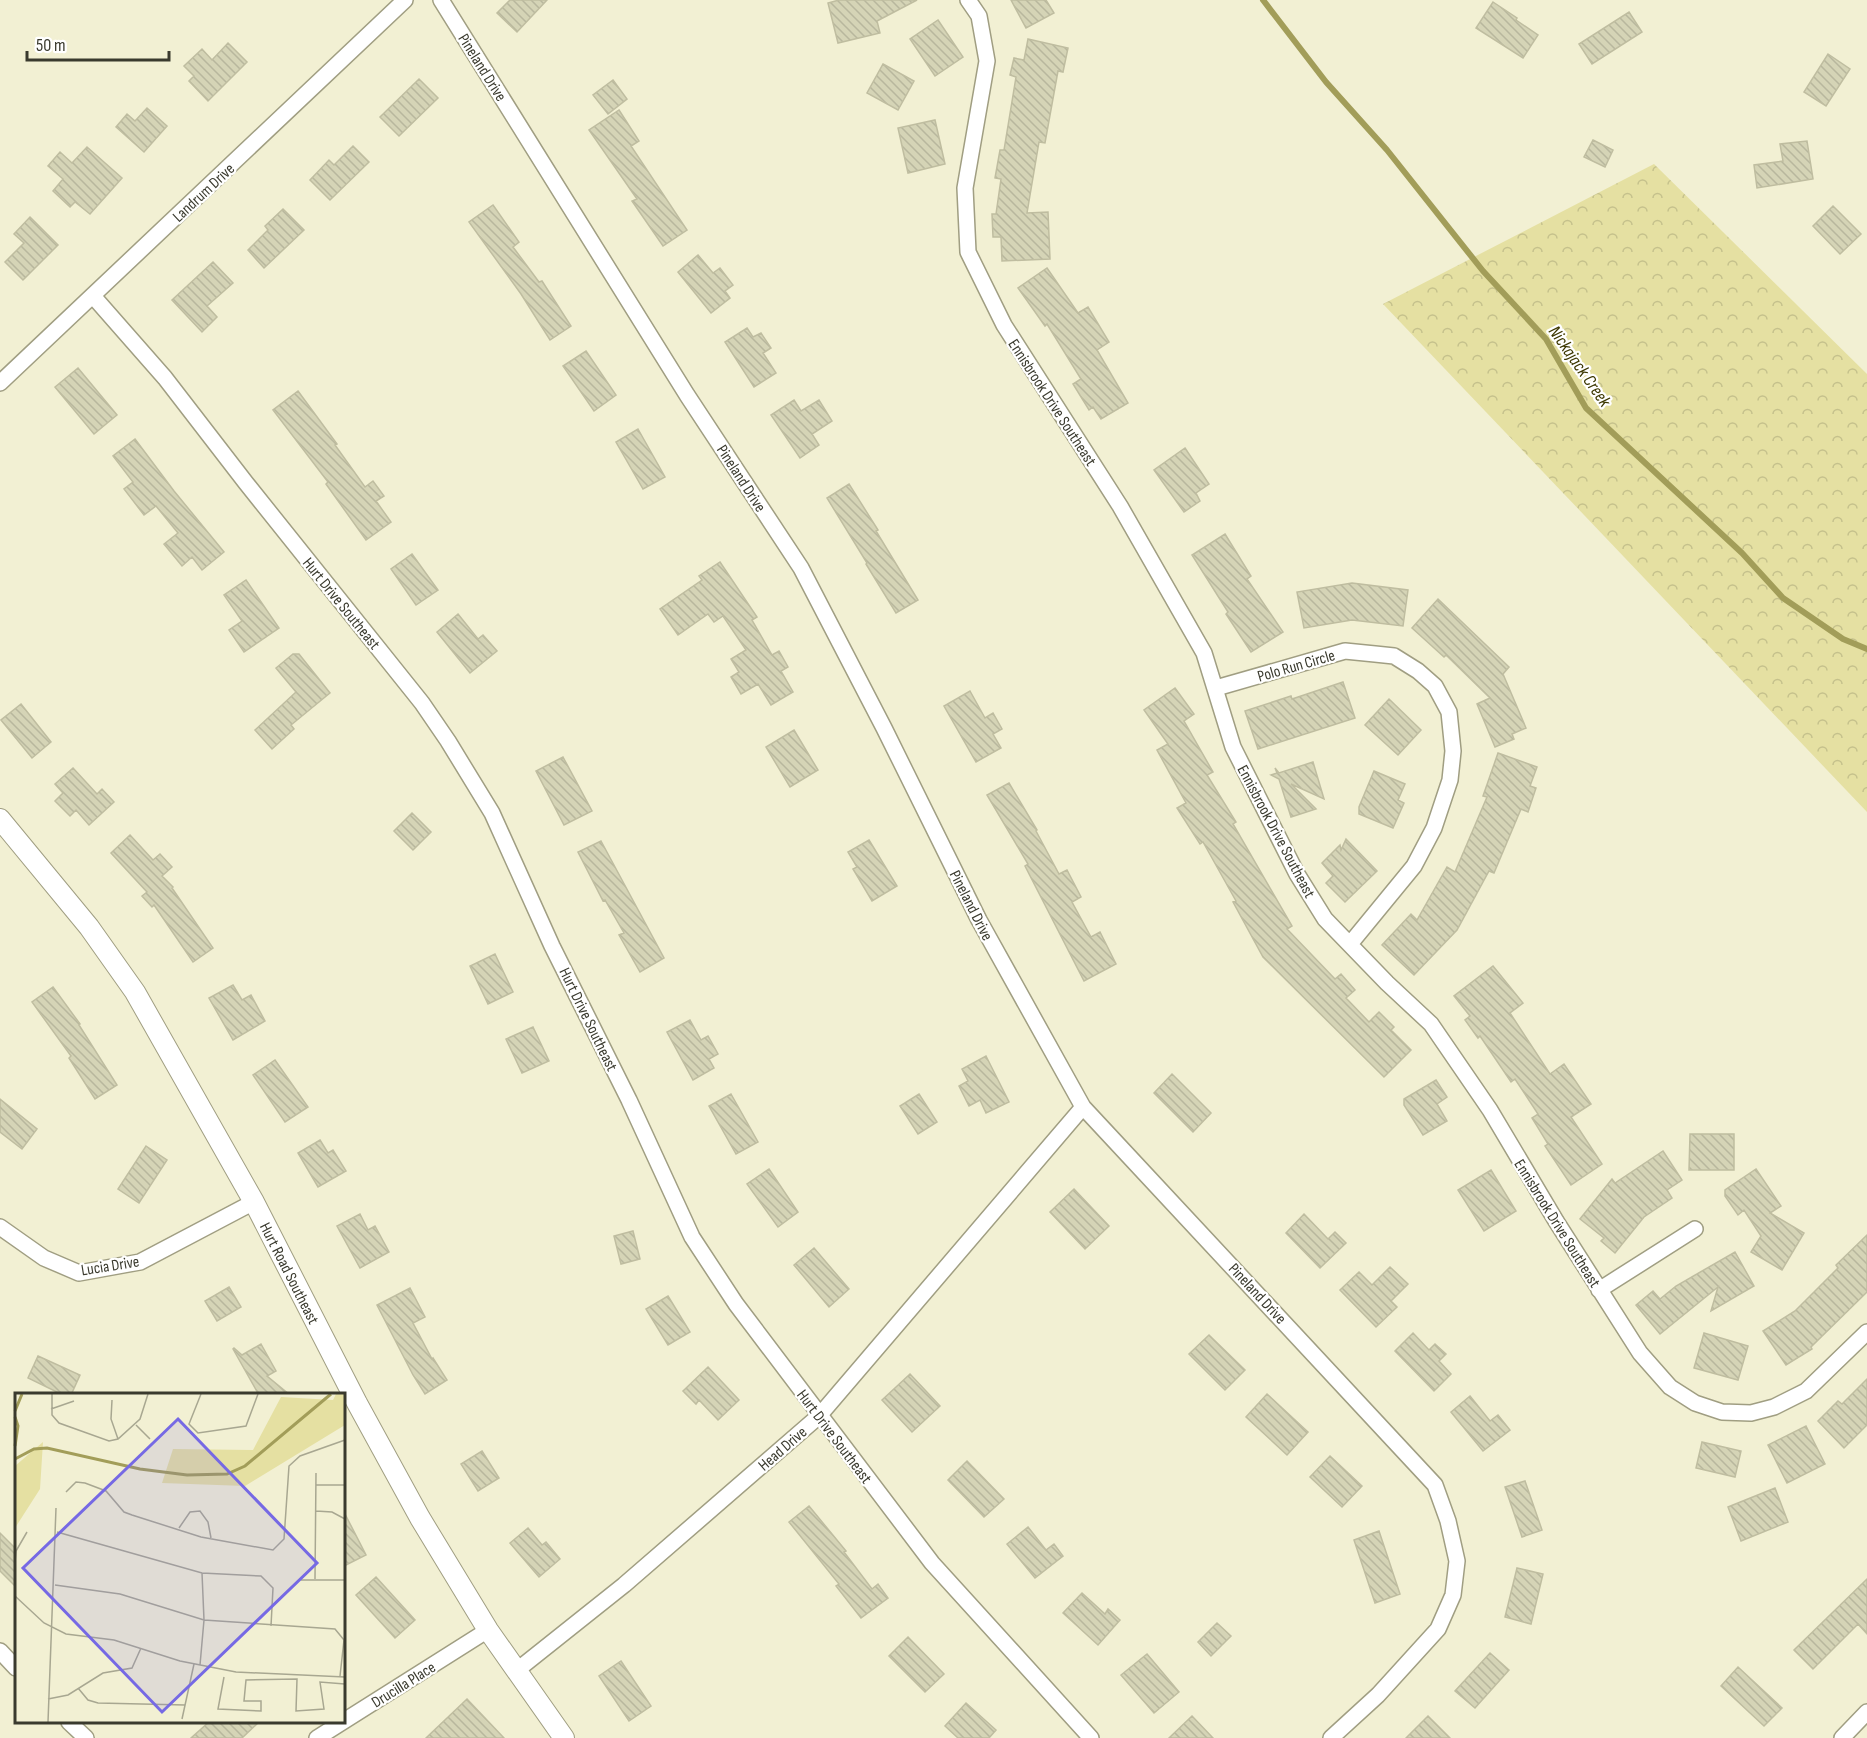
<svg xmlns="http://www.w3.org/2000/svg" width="1867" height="1738" font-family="'Sofia Sans Condensed',sans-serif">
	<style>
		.forest { fill: url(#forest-crowns) }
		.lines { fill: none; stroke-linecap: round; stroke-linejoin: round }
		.stream { stroke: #a29d59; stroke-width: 6 }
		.building { fill: url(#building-back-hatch); stroke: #bfbda0; stroke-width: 1.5 }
		.minor-casing { stroke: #a09e82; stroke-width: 18 }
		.tertiary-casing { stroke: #a09e82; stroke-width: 22 }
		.minor { stroke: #fff; stroke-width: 15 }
		.tertiary { stroke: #fff; stroke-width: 20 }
		.labels { text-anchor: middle; stroke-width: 4.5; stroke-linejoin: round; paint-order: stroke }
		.street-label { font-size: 16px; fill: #3a3a2e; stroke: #fff }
		.water-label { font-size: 18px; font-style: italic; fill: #3c3700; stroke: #fff }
		.inset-river { fill: none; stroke: #a29d59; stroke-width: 3 }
		.inset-road { fill: none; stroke: #a8a791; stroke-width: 1.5 }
		.view { fill: #7669e4; fill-opacity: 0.15; stroke: #7669e4; stroke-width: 3 }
		.inset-edge { fill: none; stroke: #3a3a2e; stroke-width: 3 }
	</style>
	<defs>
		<pattern id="forest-crowns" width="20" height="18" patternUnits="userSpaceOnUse" patternTransform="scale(1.5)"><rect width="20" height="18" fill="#e5e0a2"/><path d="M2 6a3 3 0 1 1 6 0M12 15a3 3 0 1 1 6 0" fill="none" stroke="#c5c18c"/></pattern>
		<pattern id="building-back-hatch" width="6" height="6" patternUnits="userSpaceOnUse" patternTransform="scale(1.5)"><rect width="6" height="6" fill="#d5d4b6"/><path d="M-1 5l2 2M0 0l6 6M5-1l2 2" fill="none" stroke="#b8b79d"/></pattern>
	</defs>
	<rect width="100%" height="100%" fill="#f2f0d3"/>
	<path class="forest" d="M 1654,164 L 1867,374 L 1867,812 L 1383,304 Z"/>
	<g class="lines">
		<path class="stream" d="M 1263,0 L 1326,82 L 1387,150 L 1483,271 L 1546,339 L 1586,408 L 1742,553 L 1783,598 L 1843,639 L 1867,649"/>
	</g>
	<path class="building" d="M 510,0 L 547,0 L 517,32 L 497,13 Z
		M 839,0 L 917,0 L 877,21 L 880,33 L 838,43 L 828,3 Z
		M 1011,0 L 1046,0 L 1054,13 L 1026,28 Z
		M 1493,2 L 1517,18 L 1516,20 L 1538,35 L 1523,58 L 1476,28 Z
		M 1629,12 L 1642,32 L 1592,64 L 1579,44 Z
		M 938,20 L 963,57 L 935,76 L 910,39 Z
		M 1028,39 L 1068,48 L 1063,72 L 1058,71 L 1045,143 L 1039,142 L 1027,213 L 1048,212 L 1050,259 L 1002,261 L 1001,237 L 993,237 L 992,214 L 996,214 L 1001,179 L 995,178 L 1000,150 L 1004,150 L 1016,77 L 1010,75 L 1014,58 L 1024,60 Z
		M 228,43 L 247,62 L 208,101 L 189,81 L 194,76 L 184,66 L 202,49 L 212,60 Z
		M 1828,54 L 1850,69 L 1826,106 L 1804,92 Z
		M 883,64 L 914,81 L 898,110 L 867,93 Z
		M 419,79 L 438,98 L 399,136 L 380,117 Z
		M 613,80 L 627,99 L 608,114 L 593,95 Z
		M 147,108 L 167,126 L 144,152 L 116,127 L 127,114 L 135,121 Z
		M 619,110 L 639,141 L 631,146 L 687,230 L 663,246 L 632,201 L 637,199 L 589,130 Z
		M 935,120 L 945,164 L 908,173 L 898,128 Z
		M 1593,140 L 1613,150 L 1605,167 L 1584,157 Z
		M 1807,141 L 1813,179 L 1757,188 L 1754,165 L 1783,161 L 1780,144 Z
		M 353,146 L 369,162 L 330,200 L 310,180 L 329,160 L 334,165 Z
		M 87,147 L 122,178 L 90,214 L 75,202 L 70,207 L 53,191 L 63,179 L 48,166 L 60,152 L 72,163 Z
		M 493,205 L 519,242 L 513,247 L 539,282 L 542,281 L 571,326 L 550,340 L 521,294 L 469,222 Z
		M 1833,206 L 1861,234 L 1840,254 L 1813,226 Z
		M 283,209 L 304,230 L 264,268 L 248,250 L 268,230 L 265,226 Z
		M 30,217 L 58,245 L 23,280 L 5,262 L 24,243 L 14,234 Z
		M 698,255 L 713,273 L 720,268 L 733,285 L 725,291 L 730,298 L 711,313 L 678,272 Z
		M 213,262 L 233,283 L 207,306 L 217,317 L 202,332 L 172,300 Z
		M 1047,268 L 1078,313 L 1088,307 L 1109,342 L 1097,350 L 1128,403 L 1101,419 L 1093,407 L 1089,410 L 1073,384 L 1081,379 L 1047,324 L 1045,326 L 1018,288 Z
		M 747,328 L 753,337 L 761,333 L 771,348 L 763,353 L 776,373 L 754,387 L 725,342 Z
		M 586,351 L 616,395 L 594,411 L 563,366 Z
		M 78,368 L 117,415 L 94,434 L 55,387 Z
		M 298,391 L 337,444 L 335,445 L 365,487 L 373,481 L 384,496 L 376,501 L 391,522 L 366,540 L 326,484 L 328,482 L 273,410 Z
		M 794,400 L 801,411 L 819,400 L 832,421 L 812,434 L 819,445 L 800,458 L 771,415 Z
		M 638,429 L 665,477 L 643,489 L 616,442 Z
		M 135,439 L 174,491 L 224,552 L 202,570 L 192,557 L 182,566 L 164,544 L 178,533 L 156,506 L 144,515 L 124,489 L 133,482 L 113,456 Z
		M 1185,448 L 1209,484 L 1196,493 L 1200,501 L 1184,512 L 1154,470 Z
		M 849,484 L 878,530 L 876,531 L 918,600 L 896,613 L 866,564 L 867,563 L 827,498 Z
		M 1225,534 L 1251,576 L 1247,579 L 1283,632 L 1251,652 L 1226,614 L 1228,612 L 1192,555 Z
		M 412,554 L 438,590 L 416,605 L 391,569 Z
		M 720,562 L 757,617 L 752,620 L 772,655 L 779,651 L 788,667 L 781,671 L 793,692 L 771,705 L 758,684 L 741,694 L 731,677 L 739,672 L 731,659 L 746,650 L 723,616 L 714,622 L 708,614 L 678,635 L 660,609 L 702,580 L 699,576 Z
		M 246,580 L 279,628 L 244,652 L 229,630 L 242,621 L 224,595 Z
		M 1352,583 L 1408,590 L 1403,626 L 1352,620 L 1304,628 L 1297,592 Z
		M 1438,599 L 1509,667 L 1503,674 L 1526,728 L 1512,734 L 1514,739 L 1495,747 L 1477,704 L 1490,698 L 1446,655 L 1444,657 L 1412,628 Z
		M 458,614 L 478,639 L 483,635 L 497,651 L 470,673 L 437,632 Z
		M 293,654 L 299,654 L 330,693 L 291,725 L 294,729 L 272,749 L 255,730 L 296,692 L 276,668 Z
		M 1343,682 L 1355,718 L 1258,749 L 1245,711 L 1291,696 L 1292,699 Z
		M 1175,688 L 1194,714 L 1184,721 L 1213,772 L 1207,775 L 1236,822 L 1233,824 L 1292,926 L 1287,929 L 1335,979 L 1341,974 L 1355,990 L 1346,998 L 1369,1022 L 1379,1012 L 1394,1027 L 1391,1030 L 1411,1050 L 1384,1077 L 1263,957 L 1233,902 L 1236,901 L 1203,842 L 1200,844 L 1177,808 L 1186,803 L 1157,750 L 1168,744 L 1144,710 Z
		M 970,691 L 985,718 L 993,713 L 1002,729 L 993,734 L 1001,748 L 976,762 L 944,706 Z
		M 1389,699 L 1421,730 L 1398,755 L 1365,725 Z
		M 21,704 L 51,742 L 32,758 L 1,720 Z
		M 794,730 L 818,770 L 790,787 L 766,747 Z
		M 1498,753 L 1537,767 L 1530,786 L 1536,788 L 1528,812 L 1521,809 L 1494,873 L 1489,871 L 1457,930 L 1414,975 L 1382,945 L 1411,914 L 1417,920 L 1447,867 L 1455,872 L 1487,797 L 1483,796 Z
		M 563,757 L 592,811 L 564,825 L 536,771 Z
		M 1313,762 L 1324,799 L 1291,784 L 1316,809 L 1291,817 L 1279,779 L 1271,775 L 1277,773 L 1275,768 L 1279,773 Z
		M 73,768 L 97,794 L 102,789 L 114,802 L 89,825 L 76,810 L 70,816 L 55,801 L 63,793 L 55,784 Z
		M 1374,771 L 1405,784 L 1398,800 L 1404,803 L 1393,828 L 1359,814 L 1359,807 Z
		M 1009,783 L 1037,830 L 1036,831 L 1059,874 L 1067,870 L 1081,897 L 1072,902 L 1091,937 L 1100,932 L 1116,964 L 1084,981 L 1025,866 L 1028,864 L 987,795 Z
		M 412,813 L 431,832 L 413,850 L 394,831 Z
		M 130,835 L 153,860 L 160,854 L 172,867 L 162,876 L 173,887 L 172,888 L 213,948 L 193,962 L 154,905 L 152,907 L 142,896 L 147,892 L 111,853 Z
		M 1346,839 L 1377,871 L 1345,902 L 1326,883 L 1333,876 L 1322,863 L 1340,845 L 1341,850 Z
		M 869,840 L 897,886 L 872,901 L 853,869 L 857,867 L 848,852 Z
		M 601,841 L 664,958 L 640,972 L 619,935 L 624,933 L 605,900 L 603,901 L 578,852 Z
		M 495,954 L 513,992 L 488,1004 L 470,966 Z
		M 1493,966 L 1523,1003 L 1510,1013 L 1550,1074 L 1564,1064 L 1591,1104 L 1571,1117 L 1602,1164 L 1571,1185 L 1545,1146 L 1548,1144 L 1532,1118 L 1538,1114 L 1515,1079 L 1511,1082 L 1480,1036 L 1478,1038 L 1465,1020 L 1470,1016 L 1454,996 Z
		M 233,985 L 242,1000 L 251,995 L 265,1021 L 233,1040 L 209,998 Z
		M 53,987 L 80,1024 L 79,1025 L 117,1085 L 95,1099 L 69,1058 L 71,1056 L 32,1002 Z
		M 690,1020 L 701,1040 L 708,1036 L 718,1054 L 709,1059 L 714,1068 L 693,1080 L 667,1032 Z
		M 533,1027 L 549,1061 L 522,1073 L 506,1039 Z
		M 986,1056 L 1009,1102 L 986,1113 L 980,1100 L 969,1106 L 959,1086 L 968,1081 L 962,1069 Z
		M 275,1060 L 308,1107 L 285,1122 L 253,1075 Z
		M 1172,1074 L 1211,1113 L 1193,1132 L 1154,1093 Z
		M 1436,1080 L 1447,1097 L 1437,1104 L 1447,1121 L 1423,1135 L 1404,1105 L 1404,1099 Z
		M 731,1094 L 758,1142 L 736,1154 L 709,1106 Z
		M 919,1094 L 937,1122 L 918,1134 L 900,1106 Z
		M 0,1099 L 37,1129 L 22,1149 L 0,1132 Z
		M 1690,1134 L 1734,1134 L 1734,1170 L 1689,1170 Z
		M 320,1140 L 328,1153 L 333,1150 L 346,1171 L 318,1187 L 298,1153 Z
		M 146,1146 L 167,1160 L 139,1203 L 118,1189 Z
		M 1663,1151 L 1682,1180 L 1667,1190 L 1672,1198 L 1644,1217 L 1615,1253 L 1601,1241 L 1604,1238 L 1580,1219 L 1612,1179 L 1615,1183 Z
		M 769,1169 L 798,1212 L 778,1227 L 747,1184 Z
		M 1756,1169 L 1781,1206 L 1770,1213 L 1804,1233 L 1782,1270 L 1751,1252 L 1761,1236 L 1744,1210 L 1738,1215 L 1725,1196 L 1725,1190 Z
		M 1491,1170 L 1516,1211 L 1484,1231 L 1458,1190 Z
		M 1074,1189 L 1109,1226 L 1085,1249 L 1050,1212 Z
		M 360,1214 L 368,1230 L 375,1226 L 389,1252 L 360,1268 L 337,1226 Z
		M 1304,1214 L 1328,1239 L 1335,1232 L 1346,1243 L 1320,1268 L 1286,1233 Z
		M 633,1231 L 640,1259 L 621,1264 L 614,1236 Z
		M 1867,1235 L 1867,1292 L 1811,1347 L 1812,1349 L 1786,1365 L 1763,1331 L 1795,1311 L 1838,1268 L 1836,1265 Z
		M 814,1248 L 849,1289 L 829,1307 L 794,1265 Z
		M 1735,1252 L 1754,1286 L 1711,1311 L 1718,1287 L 1660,1334 L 1636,1305 L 1653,1291 L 1660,1299 L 1676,1286 Z
		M 1390,1267 L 1408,1284 L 1391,1301 L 1397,1307 L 1376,1327 L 1340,1290 L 1359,1272 L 1372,1285 Z
		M 229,1287 L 241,1307 L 217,1321 L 205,1301 Z
		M 410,1288 L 425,1317 L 413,1323 L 432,1359 L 433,1358 L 447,1380 L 425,1394 L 413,1375 L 377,1305 Z
		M 668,1296 L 690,1332 L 668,1345 L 646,1309 Z
		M 1413,1333 L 1429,1350 L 1435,1344 L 1446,1354 L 1439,1361 L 1451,1374 L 1434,1391 L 1395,1351 Z
		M 1704,1333 L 1748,1346 L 1738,1380 L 1694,1368 Z
		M 1209,1335 L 1245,1370 L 1225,1390 L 1189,1354 Z
		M 261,1344 L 276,1371 L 267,1376 L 290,1395 L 259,1395 L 233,1349 L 234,1348 L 242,1355 Z
		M 38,1356 L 80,1375 L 71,1395 L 63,1395 L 28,1378 Z
		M 708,1367 L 739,1400 L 718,1420 L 699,1400 L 696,1404 L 683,1391 Z
		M 910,1374 L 940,1406 L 912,1432 L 882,1400 Z
		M 1867,1379 L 1867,1425 L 1844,1448 L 1818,1421 L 1838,1401 L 1842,1404 Z
		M 1267,1394 L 1308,1432 L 1287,1455 L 1246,1417 Z
		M 1470,1396 L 1490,1421 L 1498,1415 L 1510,1430 L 1483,1451 L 1451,1412 Z
		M 1806,1426 L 1825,1464 L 1787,1483 L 1768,1445 Z
		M 1702,1442 L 1741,1451 L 1735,1477 L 1696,1468 Z
		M 482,1451 L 499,1478 L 478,1491 L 461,1464 Z
		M 1330,1456 L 1362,1486 L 1342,1507 L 1310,1477 Z
		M 967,1461 L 1004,1499 L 984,1517 L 948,1480 Z
		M 1525,1481 L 1542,1530 L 1522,1537 L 1505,1487 Z
		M 1775,1488 L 1788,1522 L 1741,1541 L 1728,1507 Z
		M 809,1506 L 846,1551 L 844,1552 L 872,1589 L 878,1584 L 888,1598 L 861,1618 L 836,1586 L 839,1584 L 789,1522 Z
		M 344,1512 L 366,1555 L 344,1566 Z
		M 1028,1527 L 1046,1550 L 1054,1544 L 1063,1556 L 1035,1578 L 1007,1544 Z
		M 528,1528 L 542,1545 L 546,1542 L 560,1559 L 539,1577 L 510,1543 Z
		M 1379,1531 L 1400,1594 L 1375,1603 L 1354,1540 Z
		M 0,1533 L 16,1549 L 16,1587 L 0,1571 Z
		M 1517,1568 L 1543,1574 L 1531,1624 L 1505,1617 Z
		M 376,1577 L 415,1620 L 395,1638 L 356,1595 Z
		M 1867,1579 L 1867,1634 L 1858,1624 L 1813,1669 L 1794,1650 Z
		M 1082,1593 L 1105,1614 L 1108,1609 L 1120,1620 L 1098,1645 L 1063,1613 Z
		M 1217,1623 L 1231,1636 L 1211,1656 L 1198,1642 Z
		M 908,1637 L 944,1674 L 925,1692 L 889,1656 Z
		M 1490,1653 L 1509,1670 L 1475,1708 L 1455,1691 Z
		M 1147,1654 L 1179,1692 L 1154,1713 L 1121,1675 Z
		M 621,1661 L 651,1706 L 629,1721 L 599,1676 Z
		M 1738,1667 L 1782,1708 L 1764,1726 L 1721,1686 Z
		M 467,1699 L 504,1738 L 426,1738 Z
		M 966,1703 L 996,1730 L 989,1738 L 958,1738 L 945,1726 Z
		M 1192,1716 L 1213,1738 L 1169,1738 Z
		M 1428,1716 L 1450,1738 L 1406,1738 Z
		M 209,1722 L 259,1722 L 242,1738 L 191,1738 Z"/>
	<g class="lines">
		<g class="minor-casing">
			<path id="minor" d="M 441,0 L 687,395 L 801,568 L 884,728 L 979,920 L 1083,1107 L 1435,1485 L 1448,1521 L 1457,1561 L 1453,1595 L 1438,1629 L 1378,1695 L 1331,1738
				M 968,0 L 979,16 L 987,61 L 965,188 L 968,252 L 1004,325 L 1120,506 L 1204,653 L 1233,747 L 1297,874 L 1325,919 L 1387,983 L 1431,1024 L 1490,1110 L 1556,1221 L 1640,1353 L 1670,1387 L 1695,1403 L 1722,1412 L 1751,1413 L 1774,1407 L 1806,1391 L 1867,1332
				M 93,296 L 165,378 L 246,483 L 422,703 L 448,741 L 492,813 L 552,946 L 629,1100 L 692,1237 L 736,1304 L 932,1563 L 1091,1738
				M 0,383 L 405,0
				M 1216,688 L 1345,651 L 1375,654 L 1394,656 L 1418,671 L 1435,686 L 1449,712 L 1453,751 L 1450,780 L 1434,828 L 1414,866 L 1350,944
				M 0,1227 L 44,1258 L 79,1273 L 140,1262 L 254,1202
				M 1599,1290 L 1695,1229
				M 0,1651 L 16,1668
				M 516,1671 L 624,1585 L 819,1416 L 1083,1107
				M 69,1722 L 86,1738
				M 317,1738 L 488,1630
				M 1842,1738 L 1867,1712"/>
		</g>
		<g class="tertiary-casing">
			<path id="tertiary" d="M 0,819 L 89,927 L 135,992 L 254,1202 L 357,1403 L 420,1518 L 488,1630 L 564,1738"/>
		</g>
		<use href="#minor" class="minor"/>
		<use href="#tertiary" class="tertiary"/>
	</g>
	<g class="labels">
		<g class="street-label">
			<text transform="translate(483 67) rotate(58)" y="6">Pineland Drive</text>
			<text transform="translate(203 192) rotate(-43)" y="6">Landrum Drive</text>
			<text transform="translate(1053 402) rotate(57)" y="6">Ennisbrook Drive Southeast</text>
			<text transform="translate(742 478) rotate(57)" y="6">Pineland Drive</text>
			<text transform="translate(342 603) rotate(51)" y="6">Hurt Drive Southeast</text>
			<text transform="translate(1296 665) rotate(-16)" y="6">Polo Run Circle</text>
			<text transform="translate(1277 831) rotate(62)" y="6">Ennisbrook Drive Southeast</text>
			<text transform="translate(972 905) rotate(63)" y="6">Pineland Drive</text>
			<text transform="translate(589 1019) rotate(64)" y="6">Hurt Drive Southeast</text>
			<text transform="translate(1558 1223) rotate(58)" y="6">Ennisbrook Drive Southeast</text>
			<text transform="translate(110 1265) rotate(-9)" y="6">Lucia Drive</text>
			<text transform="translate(290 1273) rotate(63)" y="6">Hurt Road Southeast</text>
			<text transform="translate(1258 1293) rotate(47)" y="6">Pineland Drive</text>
			<text transform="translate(835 1436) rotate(53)" y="6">Hurt Drive Southeast</text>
			<text transform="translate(782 1448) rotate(-41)" y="6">Head Drive</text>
			<text transform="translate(403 1684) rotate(-32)" y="6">Drucilla Place</text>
		</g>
		<g class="water-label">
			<text transform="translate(1580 366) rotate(55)" y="6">Nickajack Creek</text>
		</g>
	</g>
	<g transform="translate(15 1393)">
		<rect width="330" height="330" fill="#f2f0d3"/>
		<path d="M 321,1 L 330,1 L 330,32 L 230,93 L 147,90 L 158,56 L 238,57 L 266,4 L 318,7 ZM 28,49 L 25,96 L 0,135 L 0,73 Z" fill="#e5e0a2"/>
		<path class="inset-river" d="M 0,18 L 7,1M 0,24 L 3,33 L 0,53M 0,66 L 19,56 L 32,55 L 125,76 L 172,82 L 212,81 L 230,73 L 316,1"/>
		<path class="inset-road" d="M 37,1 L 37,22 L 44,30 L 94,48 L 103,46 L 125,26 L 133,1M 186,1 L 174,31 L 183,40 L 231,33 L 243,1M 97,7 L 96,26 L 103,46M 36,16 L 59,8M 121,32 L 135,46M 301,92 L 330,92M 51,99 L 61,89 L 70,90 L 91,98 L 109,119 L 117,122 L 186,144 L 258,157 L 269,146 L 274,73 L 285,63 L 330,47M 301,118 L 317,119 L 330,126M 164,135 L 175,119 L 185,118 L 193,129 L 196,145M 42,139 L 187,180 L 246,183 L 258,195 L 256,233M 0,169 L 1,158 L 12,139M 300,186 L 301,80M 286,187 L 330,187M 40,192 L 105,201 L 189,227 L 320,236 L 329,247 L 325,283M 0,203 L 29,230 L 51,241 L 99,247 L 165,268 L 221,279 L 330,284M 185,272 L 189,227 L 187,180M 209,284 L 203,316 L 246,318 L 246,308 L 229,308 L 231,287 L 282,286 L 281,318 L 309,316 L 305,289 L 330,291M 63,295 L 73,307 L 83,310 L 170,312M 33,306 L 53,302 L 88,280 L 117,275 L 126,255M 167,326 L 179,271M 33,329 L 41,115"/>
		<path class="view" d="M 163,26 L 302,170 L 147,319 L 8,175 Z"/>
		<rect width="330" height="330" class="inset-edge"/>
	</g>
	<path d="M27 51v9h142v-9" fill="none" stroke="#3a3a2e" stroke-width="3"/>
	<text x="36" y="51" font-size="18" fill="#3a3a2e" stroke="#ffffff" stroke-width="4.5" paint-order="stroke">50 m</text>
</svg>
